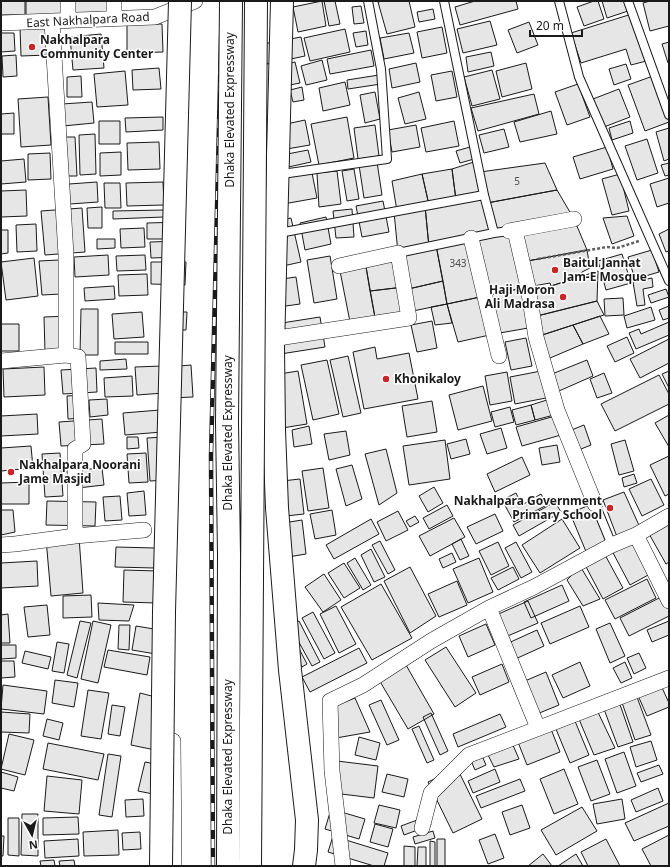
<svg xmlns="http://www.w3.org/2000/svg" width="670" height="867" font-family="'Noto Sans',sans-serif">
	<style>
		.building { fill: #e6e6e6; stroke: #1a1a1a }
		.lines { fill: none; stroke-linecap: round; stroke-linejoin: round }
		.lane-casing { stroke: #1a1a1a; stroke-width: 10 }
		.street-casing { stroke: #1a1a1a; stroke-width: 16 }
		.highway-casing { stroke: #1a1a1a; stroke-width: 24 }
		.path { stroke: #5f5f5f; stroke-width: 2.5; stroke-dasharray: 3 2; stroke-linecap: butt }
		.lane { stroke: #fff; stroke-width: 8 }
		.street { stroke: #fff; stroke-width: 15 }
		.highway { stroke: #fff; stroke-width: 22 }
		.tram { stroke: #1a1a1a; stroke-width: 1 }
		.rail-casing { stroke: #1a1a1a; stroke-width: 4.5 }
		.rail { stroke: #fff; stroke-width: 3; stroke-dasharray: 9; stroke-linecap: butt }
		.highway-bridge-casing { stroke: #1a1a1a; stroke-width: 24; stroke-linecap: butt }
		.highway-bridge { stroke: #fff; stroke-width: 22 }
		.poi-dot { fill: #c62828; stroke: #fff; stroke-width: 1.5 }
		.labels { text-anchor: middle; stroke-width: 3; stroke-linejoin: round; paint-order: stroke }
		.number-label { font-size: 10px; fill: #4d4d4d }
		.street-label { font-size: 12px; fill: #1a1a1a; stroke: #fff }
		.poi-label { font-size: 12px; font-weight: bold; fill: #1a1a1a; stroke: #fff; text-anchor: start }
	</style>
	<rect width="100%" height="100%" fill="#fff"/>
	<path class="building" d="M 1,1 L 25,1 L 25,15 L 1,15 Z
		M 26,1 L 64,1 L 64,17 L 26,16 Z
		M 75,1 L 110,1 L 111,14 L 75,15 Z
		M 322,1 L 326,26 L 298,32 L 293,7 Z
		M 324,1 L 335,1 L 340,24 L 329,26 Z
		M 383,1 L 409,1 L 415,27 L 387,34 L 378,2 Z
		M 475,1 L 516,1 L 518,9 L 460,25 L 455,7 Z
		M 594,1 L 598,1 L 604,19 L 584,26 L 577,7 Z
		M 602,1 L 624,1 L 628,11 L 607,18 Z
		M 650,1 L 669,1 L 669,26 L 650,31 L 643,3 Z
		M 361,6 L 364,23 L 354,24 L 352,7 Z
		M 433,9 L 435,19 L 419,22 L 417,12 Z
		M 635,13 L 650,60 L 631,65 L 626,49 L 581,63 L 571,33 Z
		M 490,21 L 497,45 L 463,53 L 457,29 Z
		M 529,22 L 538,45 L 517,53 L 508,30 Z
		M 127,24 L 162,24 L 163,52 L 127,53 Z
		M 46,27 L 48,55 L 21,56 L 20,28 Z
		M 442,27 L 447,53 L 422,58 L 417,32 Z
		M 345,29 L 350,52 L 310,61 L 304,38 Z
		M 366,31 L 368,45 L 356,47 L 353,33 Z
		M 1,33 L 14,33 L 15,51 L 1,52 Z
		M 409,33 L 414,53 L 384,59 L 380,38 Z
		M 101,34 L 104,68 L 73,70 L 70,37 Z
		M 301,37 L 305,56 L 267,64 L 263,44 Z
		M 669,42 L 669,63 L 668,63 L 662,44 Z
		M 371,50 L 374,66 L 330,74 L 327,59 Z
		M 491,52 L 494,66 L 468,72 L 466,57 Z
		M 16,55 L 17,76 L 3,77 L 2,56 Z
		M 322,60 L 327,80 L 306,85 L 301,66 Z
		M 295,62 L 300,83 L 274,88 L 270,68 Z
		M 416,63 L 420,82 L 392,88 L 389,69 Z
		M 526,63 L 532,89 L 502,97 L 496,71 Z
		M 626,64 L 631,79 L 614,85 L 609,69 Z
		M 159,68 L 161,89 L 133,90 L 132,70 Z
		M 492,70 L 500,99 L 472,106 L 464,77 Z
		M 125,71 L 128,105 L 97,107 L 94,74 Z
		M 452,71 L 457,97 L 436,101 L 431,75 Z
		M 379,75 L 381,84 L 348,89 L 347,80 Z
		M 81,76 L 82,97 L 67,97 L 67,77 Z
		M 653,76 L 669,122 L 645,131 L 628,85 Z
		M 345,82 L 350,105 L 323,111 L 319,88 Z
		M 578,84 L 590,117 L 567,125 L 555,92 Z
		M 302,87 L 304,100 L 293,102 L 290,90 Z
		M 619,89 L 630,117 L 604,127 L 593,99 Z
		M 375,92 L 380,119 L 365,123 L 360,95 Z
		M 419,92 L 426,119 L 405,124 L 398,98 Z
		M 534,94 L 539,114 L 478,131 L 471,108 Z
		M 48,97 L 51,145 L 21,147 L 18,99 Z
		M 92,102 L 94,123 L 63,126 L 62,104 Z
		M 551,111 L 557,134 L 520,142 L 514,122 Z
		M 14,113 L 14,134 L 1,134 L 1,114 Z
		M 163,117 L 163,130 L 126,132 L 125,118 Z
		M 347,117 L 354,158 L 319,165 L 311,124 Z
		M 305,120 L 310,145 L 281,150 L 277,126 Z
		M 99,121 L 120,121 L 120,144 L 99,144 Z
		M 454,121 L 459,146 L 426,152 L 421,128 Z
		M 630,121 L 633,133 L 612,140 L 609,128 Z
		M 375,125 L 379,156 L 358,159 L 354,128 Z
		M 416,125 L 420,147 L 392,152 L 388,130 Z
		M 669,128 L 669,159 L 664,161 L 656,132 Z
		M 504,129 L 509,147 L 484,153 L 479,135 Z
		M 95,134 L 96,174 L 80,175 L 79,135 Z
		M 64,137 L 75,137 L 77,176 L 65,176 Z
		M 647,139 L 658,173 L 637,180 L 625,146 Z
		M 159,142 L 160,169 L 128,170 L 127,143 Z
		M 470,147 L 474,159 L 460,163 L 456,151 Z
		M 607,147 L 613,169 L 580,179 L 573,157 Z
		M 308,150 L 311,162 L 284,168 L 282,155 Z
		M 121,152 L 121,175 L 100,176 L 100,153 Z
		M 50,153 L 51,179 L 28,180 L 28,154 Z
		M 24,159 L 26,182 L 1,184 L 1,161 Z
		M 477,161 L 484,195 L 456,200 L 452,169 Z
		M 377,162 L 382,195 L 364,198 L 359,165 Z
		M 545,163 L 557,190 L 487,203 L 480,172 Z
		M 669,163 L 669,175 L 665,176 L 661,165 Z
		M 311,168 L 317,198 L 272,206 L 267,177 Z
		M 354,169 L 359,199 L 347,201 L 342,171 Z
		M 452,169 L 456,200 L 429,205 L 422,174 Z
		M 337,171 L 341,204 L 319,207 L 317,173 Z
		M 422,174 L 429,205 L 397,211 L 392,181 Z
		M 620,174 L 629,211 L 612,215 L 602,179 Z
		M 669,178 L 669,203 L 657,207 L 650,184 Z
		M 97,182 L 98,202 L 70,204 L 69,184 Z
		M 163,182 L 164,205 L 127,206 L 126,183 Z
		M 104,183 L 120,183 L 121,208 L 105,208 Z
		M 26,190 L 27,216 L 1,217 L 1,191 Z
		M 557,190 L 574,219 L 494,233 L 487,203 Z
		M 484,195 L 494,233 L 429,247 L 425,206 Z
		M 383,201 L 389,232 L 362,237 L 356,206 Z
		M 425,206 L 429,247 L 398,253 L 394,212 Z
		M 102,207 L 102,228 L 88,228 L 87,208 Z
		M 82,208 L 85,252 L 45,255 L 41,211 Z
		M 352,209 L 354,237 L 336,238 L 333,211 Z
		M 164,210 L 164,217 L 113,219 L 113,211 Z
		M 627,216 L 634,236 L 612,244 L 603,218 Z
		M 326,217 L 331,244 L 305,250 L 300,223 Z
		M 291,218 L 301,262 L 260,271 L 273,222 Z
		M 574,219 L 587,250 L 522,262 L 515,230 Z
		M 182,222 L 182,239 L 147,239 L 147,223 Z
		M 36,224 L 37,251 L 17,252 L 16,225 Z
		M 144,228 L 145,247 L 121,248 L 120,229 Z
		M 669,229 L 669,251 L 666,252 L 659,234 Z
		M 1,230 L 8,230 L 8,253 L 1,254 Z
		M 509,231 L 528,287 L 485,296 L 471,238 Z
		M 471,238 L 485,296 L 447,304 L 436,245 Z
		M 97,239 L 115,239 L 115,248 L 97,249 Z
		M 182,241 L 182,257 L 151,258 L 150,242 Z
		M 436,245 L 443,281 L 404,290 L 398,253 Z
		M 587,250 L 590,268 L 582,272 L 582,276 L 551,286 L 550,283 L 528,287 L 522,262 Z
		M 652,250 L 659,272 L 635,279 L 628,257 Z
		M 398,253 L 404,287 L 370,291 L 365,261 Z
		M 622,254 L 631,283 L 606,290 L 598,261 Z
		M 108,255 L 109,275 L 75,277 L 74,257 Z
		M 145,255 L 146,270 L 117,271 L 116,256 Z
		M 330,256 L 337,299 L 314,303 L 307,260 Z
		M 34,258 L 38,296 L 6,300 L 1,262 Z
		M 59,260 L 61,294 L 42,295 L 39,261 Z
		M 365,261 L 376,323 L 351,327 L 339,266 Z
		M 151,262 L 186,262 L 185,285 L 151,284 Z
		M 598,271 L 597,301 L 533,317 L 529,293 Z
		M 147,274 L 148,295 L 119,296 L 118,275 Z
		M 296,277 L 300,304 L 264,309 L 260,282 Z
		M 652,278 L 653,287 L 643,289 L 645,305 L 637,306 L 633,282 Z
		M 443,281 L 447,304 L 408,312 L 404,290 Z
		M 114,286 L 115,299 L 85,301 L 84,288 Z
		M 404,287 L 409,318 L 376,323 L 370,291 Z
		M 528,287 L 534,327 L 494,334 L 485,296 Z
		M 666,289 L 669,297 L 651,303 L 648,295 Z
		M 485,296 L 494,334 L 458,342 L 447,304 Z
		M 623,298 L 624,315 L 605,316 L 604,299 Z
		M 597,301 L 604,315 L 536,337 L 533,317 Z
		M 447,304 L 452,323 L 435,325 L 431,307 Z
		M 669,306 L 669,318 L 663,320 L 659,310 Z
		M 651,307 L 655,320 L 627,328 L 624,316 Z
		M 81,309 L 98,309 L 98,355 L 80,355 Z
		M 142,312 L 144,337 L 114,339 L 112,314 Z
		M 172,312 L 187,312 L 186,330 L 171,330 Z
		M 70,316 L 71,351 L 45,352 L 44,317 Z
		M 600,316 L 609,334 L 583,344 L 573,325 Z
		M 320,317 L 325,347 L 274,355 L 269,325 Z
		M 432,321 L 437,348 L 417,352 L 411,325 Z
		M 669,322 L 669,335 L 636,349 L 629,333 L 639,329 L 641,334 Z
		M 1,324 L 19,324 L 19,351 L 1,351 Z
		M 573,325 L 583,344 L 543,361 L 536,337 Z
		M 627,337 L 634,353 L 615,362 L 607,346 Z
		M 526,338 L 532,366 L 511,370 L 505,342 Z
		M 669,339 L 669,363 L 640,378 L 630,359 Z
		M 115,342 L 148,342 L 148,354 L 115,354 Z
		M 375,347 L 377,359 L 409,353 L 418,399 L 364,409 L 353,352 Z
		M 348,356 L 361,413 L 343,417 L 330,360 Z
		M 126,359 L 127,369 L 100,370 L 100,361 Z
		M 327,360 L 339,414 L 313,420 L 301,365 Z
		M 587,360 L 593,376 L 559,391 L 552,374 Z
		M 191,365 L 193,397 L 170,398 L 168,367 Z
		M 162,366 L 164,393 L 137,395 L 135,367 Z
		M 44,367 L 45,395 L 4,397 L 3,369 Z
		M 96,368 L 97,392 L 63,394 L 61,370 Z
		M 298,371 L 307,424 L 282,428 L 273,375 Z
		M 541,371 L 546,398 L 515,404 L 510,377 Z
		M 669,371 L 669,388 L 662,374 Z
		M 507,372 L 512,401 L 490,405 L 485,376 Z
		M 604,373 L 612,393 L 597,398 L 590,379 Z
		M 659,375 L 669,394 L 669,404 L 615,431 L 601,404 Z
		M 132,376 L 133,396 L 105,397 L 104,378 Z
		M 483,386 L 492,421 L 458,430 L 449,395 Z
		M 83,395 L 84,418 L 68,419 L 67,396 Z
		M 107,399 L 108,415 L 90,417 L 89,400 Z
		M 550,399 L 554,415 L 535,420 L 531,405 Z
		M 432,401 L 437,432 L 407,437 L 402,406 Z
		M 531,405 L 535,420 L 516,425 L 512,410 Z
		M 510,407 L 514,422 L 495,427 L 491,412 Z
		M 160,410 L 162,432 L 125,435 L 123,413 Z
		M 37,414 L 38,434 L 1,436 L 1,416 Z
		M 669,415 L 669,447 L 655,423 Z
		M 555,416 L 561,435 L 522,446 L 516,427 Z
		M 102,419 L 104,444 L 61,446 L 59,422 Z
		M 584,425 L 591,445 L 576,451 L 569,431 Z
		M 309,426 L 312,444 L 294,447 L 292,430 Z
		M 501,428 L 507,448 L 487,454 L 480,434 Z
		M 346,431 L 350,455 L 329,460 L 324,434 Z
		M 127,437 L 138,437 L 139,448 L 127,449 Z
		M 165,437 L 168,480 L 150,481 L 147,438 Z
		M 466,439 L 470,454 L 451,459 L 447,444 Z
		M 445,440 L 450,479 L 409,485 L 403,446 Z
		M 625,440 L 634,471 L 619,475 L 611,444 Z
		M 557,445 L 560,462 L 542,465 L 539,448 Z
		M 31,446 L 33,468 L 1,471 L 1,448 Z
		M 386,449 L 397,493 L 379,505 L 365,454 Z
		M 60,453 L 63,496 L 45,497 L 42,454 Z
		M 146,453 L 148,482 L 129,483 L 127,454 Z
		M 669,456 L 669,494 L 665,496 L 650,465 Z
		M 522,457 L 530,475 L 495,492 L 487,474 Z
		M 352,465 L 362,499 L 346,506 L 336,469 Z
		M 102,468 L 104,485 L 69,489 L 67,471 Z
		M 323,468 L 329,508 L 308,511 L 302,471 Z
		M 634,474 L 637,483 L 624,487 L 622,478 Z
		M 300,479 L 304,514 L 286,516 L 282,481 Z
		M 651,479 L 664,505 L 642,516 L 629,489 Z
		M 29,482 L 29,504 L 1,504 L 1,483 Z
		M 434,487 L 443,503 L 428,512 L 419,496 Z
		M 144,491 L 146,515 L 129,516 L 127,493 Z
		M 624,492 L 642,532 L 619,542 L 603,500 Z
		M 516,493 L 522,505 L 541,494 L 547,505 L 514,522 L 502,500 Z
		M 120,496 L 122,520 L 105,521 L 103,497 Z
		M 47,501 L 96,502 L 95,526 L 46,525 Z
		M 555,502 L 561,512 L 519,536 L 513,525 Z
		M 592,504 L 609,545 L 587,554 L 570,513 Z
		M 447,505 L 453,516 L 429,529 L 423,518 Z
		M 1,510 L 13,510 L 15,532 L 1,535 Z
		M 332,510 L 336,535 L 315,539 L 310,514 Z
		M 398,511 L 408,530 L 386,541 L 377,522 Z
		M 669,511 L 669,562 L 666,564 L 644,525 Z
		M 495,514 L 503,531 L 476,544 L 467,527 Z
		M 415,516 L 419,522 L 410,527 L 406,521 Z
		M 454,518 L 465,537 L 430,556 L 419,536 Z
		M 371,519 L 379,534 L 334,559 L 326,545 Z
		M 562,519 L 580,548 L 540,573 L 522,545 Z
		M 302,520 L 306,554 L 282,558 L 277,524 Z
		M 79,537 L 83,593 L 51,596 L 46,539 Z
		M 461,539 L 469,556 L 460,560 L 452,544 Z
		M 631,539 L 650,574 L 630,585 L 611,549 Z
		M 380,541 L 395,570 L 388,574 L 372,545 Z
		M 498,542 L 509,566 L 491,575 L 479,551 Z
		M 516,542 L 532,572 L 521,578 L 505,548 Z
		M 116,547 L 155,548 L 154,568 L 115,567 Z
		M 371,549 L 385,577 L 374,582 L 361,555 Z
		M 452,553 L 456,562 L 443,568 L 439,559 Z
		M 604,553 L 623,588 L 603,599 L 584,563 Z
		M 355,558 L 371,585 L 363,590 L 347,563 Z
		M 479,558 L 493,592 L 468,603 L 453,569 Z
		M 37,561 L 38,586 L 1,588 L 1,563 Z
		M 344,563 L 360,588 L 344,598 L 328,573 Z
		M 580,566 L 600,599 L 583,606 L 567,580 Z
		M 410,567 L 436,616 L 410,633 L 384,581 Z
		M 513,567 L 519,579 L 498,590 L 491,578 Z
		M 124,570 L 158,571 L 157,603 L 123,602 Z
		M 324,574 L 341,600 L 323,612 L 305,587 Z
		M 647,579 L 656,598 L 615,619 L 605,600 Z
		M 457,581 L 467,605 L 439,617 L 428,594 Z
		M 381,584 L 412,638 L 372,660 L 341,607 Z
		M 562,585 L 569,601 L 531,618 L 524,602 Z
		M 91,595 L 92,617 L 63,618 L 63,596 Z
		M 663,596 L 669,607 L 669,616 L 629,636 L 620,618 Z
		M 528,601 L 538,623 L 503,638 L 494,616 Z
		M 98,603 L 134,605 L 129,621 L 99,620 Z
		M 47,605 L 50,635 L 28,637 L 24,607 Z
		M 336,606 L 356,644 L 339,653 L 320,614 Z
		M 580,606 L 589,627 L 550,644 L 541,623 Z
		M 313,612 L 335,653 L 324,659 L 302,618 Z
		M 8,614 L 10,643 L 1,643 L 1,615 Z
		M 80,621 L 91,623 L 77,678 L 67,675 Z
		M 93,621 L 111,625 L 98,683 L 81,679 Z
		M 299,621 L 320,662 L 312,666 L 290,626 Z
		M 669,621 L 669,635 L 652,642 L 647,630 Z
		M 610,623 L 625,656 L 610,663 L 596,629 Z
		M 486,624 L 495,645 L 468,657 L 459,636 Z
		M 119,625 L 130,625 L 129,650 L 118,649 Z
		M 136,626 L 160,630 L 156,654 L 132,650 Z
		M 289,629 L 307,664 L 302,667 L 283,632 Z
		M 537,630 L 544,646 L 511,661 L 504,645 Z
		M 57,642 L 69,644 L 64,673 L 52,671 Z
		M 1,645 L 16,645 L 16,658 L 1,659 Z
		M 446,647 L 476,693 L 455,707 L 425,660 Z
		M 359,648 L 367,663 L 310,692 L 302,677 Z
		M 108,650 L 150,657 L 147,675 L 104,667 Z
		M 25,651 L 51,657 L 48,669 L 22,663 Z
		M 639,653 L 646,668 L 634,674 L 627,658 Z
		M 402,658 L 434,714 L 408,729 L 375,673 Z
		M 1,661 L 14,661 L 15,677 L 1,678 Z
		M 580,662 L 590,686 L 563,698 L 552,675 Z
		M 625,662 L 632,678 L 621,683 L 613,668 Z
		M 502,664 L 509,682 L 480,695 L 472,677 Z
		M 546,672 L 559,705 L 527,718 L 513,686 Z
		M 55,680 L 78,683 L 74,707 L 52,703 Z
		M 659,681 L 669,703 L 669,707 L 647,716 L 636,691 Z
		M 3,685 L 47,691 L 44,714 L 1,709 Z
		M 634,689 L 651,735 L 635,740 L 619,694 Z
		M 88,690 L 109,693 L 101,739 L 81,736 Z
		M 140,693 L 171,701 L 165,752 L 131,745 Z
		M 617,696 L 633,742 L 618,747 L 601,701 Z
		M 355,698 L 370,732 L 336,738 L 335,706 Z
		M 381,700 L 399,740 L 387,745 L 369,705 Z
		M 112,705 L 125,707 L 120,736 L 108,734 Z
		M 595,706 L 615,748 L 594,755 L 576,712 Z
		M 570,709 L 589,755 L 570,763 L 551,717 Z
		M 1,712 L 30,714 L 29,733 L 1,732 Z
		M 431,713 L 448,751 L 440,755 L 423,717 Z
		M 500,714 L 506,727 L 458,747 L 453,734 Z
		M 47,719 L 63,723 L 59,740 L 43,736 Z
		M 547,719 L 560,752 L 527,765 L 514,732 Z
		M 419,726 L 434,760 L 427,763 L 412,729 Z
		M 9,734 L 34,740 L 25,775 L 1,769 Z
		M 509,736 L 519,759 L 494,767 L 484,747 Z
		M 359,737 L 380,743 L 376,760 L 355,755 Z
		M 651,741 L 657,760 L 636,767 L 630,747 Z
		M 48,743 L 104,754 L 98,780 L 43,769 Z
		M 477,744 L 486,765 L 475,770 L 466,749 Z
		M 624,752 L 636,786 L 617,793 L 605,759 Z
		M 108,754 L 121,756 L 112,817 L 99,815 Z
		M 597,760 L 610,794 L 591,801 L 578,767 Z
		M 337,761 L 378,766 L 374,798 L 333,793 Z
		M 145,762 L 170,767 L 163,796 L 138,791 Z
		M 659,765 L 663,774 L 641,782 L 637,773 Z
		M 457,768 L 482,819 L 453,833 L 428,782 Z
		M 495,769 L 500,782 L 473,793 L 468,781 Z
		M 564,769 L 578,804 L 554,814 L 540,779 Z
		M 1,772 L 18,777 L 14,791 L 1,788 Z
		M 387,774 L 408,779 L 404,797 L 382,792 Z
		M 47,776 L 82,780 L 79,814 L 44,811 Z
		M 520,779 L 525,791 L 481,808 L 476,796 Z
		M 658,788 L 663,801 L 636,812 L 631,800 Z
		M 143,799 L 144,816 L 126,817 L 125,800 Z
		M 622,799 L 625,819 L 597,824 L 593,804 Z
		M 669,803 L 669,826 L 634,841 L 625,823 Z
		M 379,805 L 400,810 L 396,828 L 374,823 Z
		M 522,805 L 530,828 L 510,835 L 502,812 Z
		M 582,807 L 597,831 L 556,855 L 541,830 Z
		M 331,809 L 365,819 L 359,839 L 325,829 Z
		M 22,814 L 38,814 L 38,856 L 21,855 Z
		M 428,816 L 431,825 L 404,835 L 401,826 Z
		M 78,817 L 79,834 L 43,835 L 43,818 Z
		M 8,818 L 19,818 L 19,856 L 8,855 Z
		M 375,824 L 393,829 L 388,847 L 370,842 Z
		M 118,830 L 119,855 L 84,856 L 83,832 Z
		M 433,831 L 435,838 L 415,844 L 413,837 Z
		M 140,832 L 141,849 L 123,850 L 122,833 Z
		M 495,834 L 504,858 L 488,864 L 479,840 Z
		M 669,835 L 669,866 L 651,866 L 642,849 Z
		M 1,836 L 4,836 L 3,856 L 1,856 Z
		M 333,836 L 388,853 L 384,866 L 374,866 L 328,852 Z
		M 78,839 L 79,856 L 45,858 L 44,841 Z
		M 437,839 L 445,839 L 445,866 L 437,866 Z
		M 606,839 L 620,866 L 588,866 L 581,852 Z
		M 430,841 L 435,842 L 435,866 L 430,866 Z
		M 404,846 L 415,847 L 415,866 L 404,866 Z
		M 418,847 L 426,847 L 426,866 L 417,866 Z
		M 543,854 L 552,866 L 528,866 Z
		M 576,854 L 583,866 L 558,866 Z
		M 54,860 L 55,866 L 41,866 L 40,861 Z
		M 74,860 L 75,866 L 60,866 L 59,861 Z"/>
	<g class="lines">
		<g class="lane-casing">
			<path id="lane" d="M 444,1 L 484,195 L 494,233
				M 559,1 L 579,77 L 669,281
				M 628,1 L 669,115
				M 282,174 L 387,159 L 381,69 L 368,1
				M 279,233 L 484,195
				M 398,253 L 494,233 L 509,231 L 512,233
				M 595,504 L 612,545"/>
		</g>
		<g class="street-casing">
			<path id="street" d="M 68,1 L 68,21
				M 114,17 L 114,1
				M 52,22 L 66,255 L 66,355
				M 1,23 L 155,17 L 195,1
				M 509,231 L 574,219
				M 516,235 L 528,287 L 536,337 L 557,410 L 595,504
				M 471,238 L 499,356
				M 278,338 L 409,318 L 398,253 L 339,266
				M 1,361 L 66,355 L 78,357 L 83,444 L 75,449 L 75,536
				M 636,535 L 669,601
				M 1,545 L 15,544 L 75,536 L 144,530
				M 489,608 L 538,728
				M 173,741 L 174,866
				M 422,828 L 431,793 L 469,755 L 669,678
				M 343,866 L 332,771 L 330,701 L 363,685 L 431,641 L 489,608 L 534,587 L 612,545 L 636,535 L 669,516"/>
		</g>
		<g class="highway-casing">
			<path id="highway" d="M 282,1 L 273,348 L 274,430 L 277,508 L 290,670 L 307,820 L 306,850 L 304,866"/>
		</g>
		<path class="path" d="M 538,259 L 607,247 L 617,248 L 639,241"/>
		<use href="#lane" class="lane"/>
		<use href="#street" class="street"/>
		<use href="#highway" class="highway"/>
		<path class="tram" d="M 227,866 L 229,797 L 228,456 L 235,1"/>
		<g class="rail-casing">
			<path id="rail" d="M 213,866 L 211,456 L 222,1"/>
		</g>
		<use href="#rail" class="rail"/>
		<g class="highway-bridge-casing">
			<path id="highway-bridge" d="M 161,866 L 164,612 L 180,1
				M 228,866 L 229,555 L 227,422 L 231,1
				M 250,866 L 256,1"/>
		</g>
		<use href="#highway-bridge" class="highway-bridge"/>
	</g>
	<g class="poi-dot">
		<circle cx="32" cy="47" r="4"/>
		<circle cx="555" cy="270" r="4"/>
		<circle cx="563" cy="297" r="4"/>
		<circle cx="386" cy="379" r="4"/>
		<circle cx="11" cy="472" r="4"/>
		<circle cx="610" cy="508" r="4"/>
	</g>
	<g class="labels">
		<g class="number-label">
			<text x="517" y="185">5</text>
			<text x="458" y="267">343</text>
		</g>
		<g class="street-label">
			<text transform="translate(88 20) rotate(-3)" y="4">East Nakhalpara Road</text>
			<text transform="translate(230 110) rotate(-90)" y="4">Dhaka Elevated Expressway</text>
			<text transform="translate(228 433) rotate(-90)" y="4">Dhaka Elevated Expressway</text>
			<text transform="translate(228 757) rotate(-90)" y="4">Dhaka Elevated Expressway</text>
		</g>
		<g class="poi-label">
			<text x="40" y="44">Nakhalpara<tspan x="40" dy="14">Community Center</tspan></text>
			<text x="563" y="267">Baitul Jannat<tspan x="563" dy="14">Jam-E Mosque</tspan></text>
			<text x="555" y="294" text-anchor="end">Haji Moron<tspan x="555" dy="14">Ali Madrasa</tspan></text>
			<text x="394" y="383">Khonikaloy</text>
			<text x="19" y="469">Nakhalpara Noorani<tspan x="19" dy="14">Jame Masjid</tspan></text>
			<text x="602" y="505" text-anchor="end">Nakhalpara Government<tspan x="602" dy="14">Primary School</tspan></text>
		</g>
	</g>
	<rect width="670" height="867" fill="none" stroke="#1a1a1a" stroke-width="4"/>
	<g transform="translate(32 835) rotate(172)" stroke="#ffffff" stroke-width="3" paint-order="stroke">
	<path d="M0-3L7 15L0 10L-7 15Z" fill="#1a1a1a"/>
	<text y="-6" font-size="11" font-weight="bold" text-anchor="middle" fill="#1a1a1a">N</text>
	</g>
	<path d="M530 30v6h52v-6" fill="none" stroke="#1a1a1a" stroke-width="2"/>
	<text x="536" y="30" font-size="12" fill="#1a1a1a" stroke="#ffffff" stroke-width="3" paint-order="stroke">20 m</text>
</svg>
